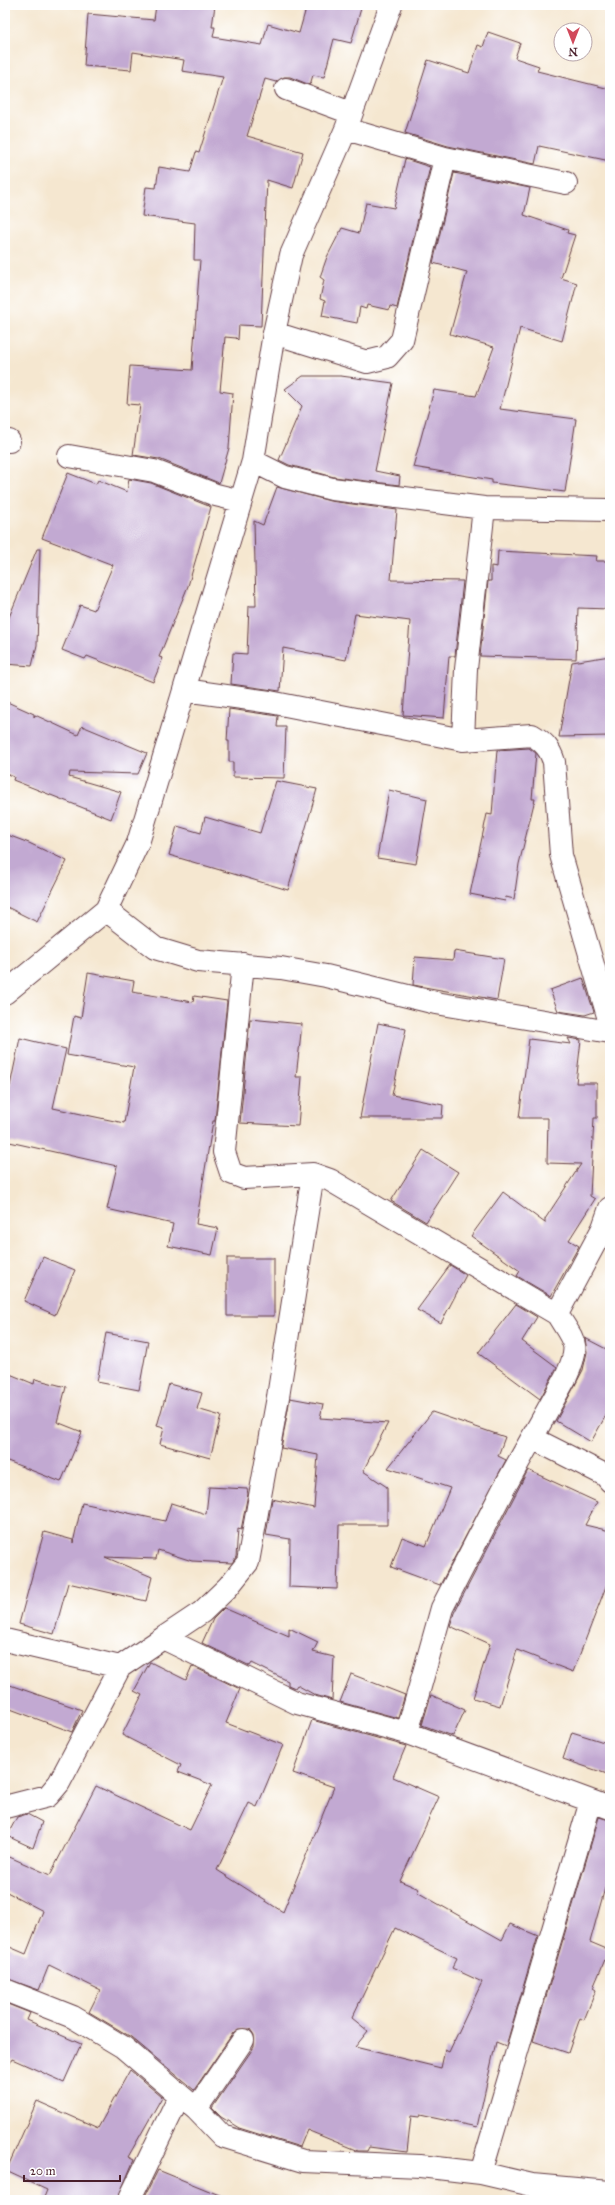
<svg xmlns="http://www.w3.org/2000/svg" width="615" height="2205" font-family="'IM FELL Great Primer',serif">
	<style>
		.building { fill: #c2a9d2; fill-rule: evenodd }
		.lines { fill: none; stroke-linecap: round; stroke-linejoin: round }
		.minor-casing { stroke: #643d44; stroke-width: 24 }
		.minor { stroke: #fff; stroke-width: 22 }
	</style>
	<rect width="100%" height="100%" fill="#fff"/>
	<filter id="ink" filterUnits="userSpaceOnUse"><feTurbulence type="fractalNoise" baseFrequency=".025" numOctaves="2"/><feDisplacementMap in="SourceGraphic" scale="8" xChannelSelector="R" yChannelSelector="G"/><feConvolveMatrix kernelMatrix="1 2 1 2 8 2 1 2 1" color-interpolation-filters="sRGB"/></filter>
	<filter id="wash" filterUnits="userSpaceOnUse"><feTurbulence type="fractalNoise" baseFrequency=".012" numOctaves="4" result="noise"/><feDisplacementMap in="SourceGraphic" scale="16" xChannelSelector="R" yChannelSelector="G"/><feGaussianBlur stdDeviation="0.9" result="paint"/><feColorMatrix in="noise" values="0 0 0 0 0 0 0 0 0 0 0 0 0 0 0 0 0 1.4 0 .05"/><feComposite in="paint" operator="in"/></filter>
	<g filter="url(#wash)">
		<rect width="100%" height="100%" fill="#f5e7d0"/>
		<g id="blocks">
			<path class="building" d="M 156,5 L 215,5 L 212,27 L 215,27 L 213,37 L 262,45 L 268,24 L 299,33 L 307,5 L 362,5 L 351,43 L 334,39 L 324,77 L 313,75 L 310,85 L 290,77 L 284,77 L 276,82 L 265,79 L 247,136 L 303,152 L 293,188 L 267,180 L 261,326 L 239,325 L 238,340 L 236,338 L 225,337 L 220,391 L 233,393 L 229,448 L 219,483 L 159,459 L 133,455 L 140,405 L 127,404 L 130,366 L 192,370 L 200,260 L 194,260 L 195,223 L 142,216 L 146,187 L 156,188 L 159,167 L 190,172 L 196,152 L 199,153 L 223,77 L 182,71 L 184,60 L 133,52 L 131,70 L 84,66 L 88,14 L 154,20 Z
				M 488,32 L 520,43 L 515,58 L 539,66 L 537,71 L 610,89 L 610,161 L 539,146 L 535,164 L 448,146 L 405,133 L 428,60 L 469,73 L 478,45 L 483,47 Z
				M 405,159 L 430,167 L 397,308 L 390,306 L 389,310 L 367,305 L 366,309 L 360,307 L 357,323 L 322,316 L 325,301 L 320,299 L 324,280 L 320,277 L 327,257 L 342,228 L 359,233 L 366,203 L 394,208 Z
				M 454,173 L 530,188 L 524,215 L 568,230 L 567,233 L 575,235 L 561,278 L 577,283 L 562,341 L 520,328 L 500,409 L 576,419 L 565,492 L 492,483 L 492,480 L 413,467 L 434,390 L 476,396 L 494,347 L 450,334 L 467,272 L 433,263 Z
				M 303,376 L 341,376 L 393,383 L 375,471 L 400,476 L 399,485 L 334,477 L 289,465 L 279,460 L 302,406 L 285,389 Z
				M 68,473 L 96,484 L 98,480 L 127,492 L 129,479 L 151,483 L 211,507 L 188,586 L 159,657 L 163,658 L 153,682 L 87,656 L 85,659 L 62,650 L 80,605 L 94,610 L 113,565 L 42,538 Z
				M 277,487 L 330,501 L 397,510 L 391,580 L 463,581 L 455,656 L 449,656 L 444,718 L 403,715 L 410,621 L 355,614 L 346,660 L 283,648 L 280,691 L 231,684 L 233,653 L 247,654 L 249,606 L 256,606 L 254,521 L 263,525 Z
				M 37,549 L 40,549 L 37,645 L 32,666 L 5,664 L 5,627 Z
				M 498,551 L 597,556 L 596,561 L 610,561 L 610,609 L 578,608 L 576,659 L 480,656 L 488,581 L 491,581 L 491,566 L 497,567 Z
				M 610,656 L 610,736 L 559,737 L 572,662 Z
				M 5,701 L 34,714 L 34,717 L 35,715 L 78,735 L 82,726 L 147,753 L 138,774 L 70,772 L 69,777 L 121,792 L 111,819 L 13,780 L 14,777 L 5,773 Z
				M 229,709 L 278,716 L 277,727 L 286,727 L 284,778 L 233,777 L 233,762 L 229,762 L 229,741 L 227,741 Z
				M 529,748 L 536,753 L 532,799 L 535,799 L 519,864 L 514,899 L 506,897 L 505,901 L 470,894 L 487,814 L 492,815 L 497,750 Z
				M 276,781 L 317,789 L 288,890 L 169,855 L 177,826 L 201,833 L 205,817 L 260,833 Z
				M 389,790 L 427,799 L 416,864 L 377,858 Z
				M 5,834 L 29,843 L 67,861 L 37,922 L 5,906 Z
				M 454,951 L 504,959 L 497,1000 L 413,985 L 415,957 L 453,960 Z
				M 88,973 L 134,981 L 132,992 L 193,1002 L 194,996 L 227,1001 L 215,1121 L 213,1121 L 196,1224 L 218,1228 L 212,1255 L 168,1246 L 173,1224 L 107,1209 L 117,1166 L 5,1141 L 5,1083 L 10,1086 L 20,1038 L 66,1049 L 53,1108 L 124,1123 L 134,1067 L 67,1055 L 74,1016 L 81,1018 Z
				M 583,978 L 594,1012 L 585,1015 L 558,1011 L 550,990 Z
				M 250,1019 L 302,1024 L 296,1077 L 302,1077 L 298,1126 L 240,1123 Z
				M 378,1023 L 406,1029 L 392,1095 L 443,1105 L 442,1118 L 360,1118 Z
				M 568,1038 L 581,1040 L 576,1083 L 597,1083 L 597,1118 L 594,1118 L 590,1196 L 595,1199 L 569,1240 L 579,1246 L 551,1296 L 517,1276 L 520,1271 L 471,1236 L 503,1192 L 545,1223 L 545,1219 L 581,1164 L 547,1163 L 548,1118 L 519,1118 L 529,1039 L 571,1044 Z
				M 423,1150 L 458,1172 L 426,1222 L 391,1201 Z
				M 43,1257 L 75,1270 L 55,1315 L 24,1301 Z
				M 227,1258 L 274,1258 L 274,1316 L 227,1316 Z
				M 450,1265 L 466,1275 L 441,1323 L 417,1310 Z
				M 516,1304 L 537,1317 L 522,1341 L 557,1367 L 540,1399 L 478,1353 Z
				M 106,1333 L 148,1341 L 139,1390 L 97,1382 Z
				M 585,1338 L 610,1351 L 610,1408 L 591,1442 L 556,1421 L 583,1370 L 587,1352 Z
				M 5,1372 L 34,1384 L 35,1379 L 66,1387 L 57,1422 L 82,1432 L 61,1482 L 5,1460 Z
				M 169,1384 L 202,1393 L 197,1409 L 221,1416 L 210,1458 L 160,1444 L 164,1428 L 157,1426 Z
				M 290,1398 L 323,1404 L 320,1418 L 388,1423 L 363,1471 L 387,1487 L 387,1525 L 339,1525 L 337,1589 L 289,1587 L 290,1539 L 266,1535 L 272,1499 L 314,1508 L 318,1455 L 281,1448 Z
				M 432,1412 L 505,1437 L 498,1456 L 506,1460 L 440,1585 L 391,1567 L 402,1537 L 426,1546 L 450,1488 L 388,1468 Z
				M 528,1470 L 597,1502 L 585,1525 L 610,1531 L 610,1576 L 573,1672 L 517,1650 L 500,1706 L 473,1698 L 490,1644 L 450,1626 L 454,1613 Z
				M 209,1487 L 247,1489 L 248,1494 L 241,1530 L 238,1529 L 236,1557 L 232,1563 L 192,1561 L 158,1550 L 156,1559 L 105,1557 L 152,1577 L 146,1601 L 68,1583 L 54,1634 L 19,1624 L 44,1532 L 73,1540 L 73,1543 L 82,1503 L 165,1521 L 171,1503 L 206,1514 Z
				M 224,1608 L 289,1636 L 289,1628 L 318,1642 L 313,1652 L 334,1657 L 332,1700 L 315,1695 L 297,1685 L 295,1688 L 288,1685 L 288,1681 L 252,1663 L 250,1666 L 202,1643 L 213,1619 Z
				M 150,1662 L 186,1680 L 192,1666 L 240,1689 L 226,1723 L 283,1745 L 257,1807 L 249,1803 L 217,1870 L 283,1912 L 334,1787 L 293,1773 L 312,1720 L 406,1746 L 393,1777 L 439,1797 L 400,1881 L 419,1889 L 417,1892 L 502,1940 L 510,1924 L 538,1936 L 506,2046 L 496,2042 L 477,2127 L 420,2115 L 419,2117 L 411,2116 L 407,2152 L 369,2147 L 367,2151 L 358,2151 L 307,2130 L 300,2147 L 239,2128 L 221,2117 L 212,2108 L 254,2047 L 254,2035 L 250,2029 L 238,2029 L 233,2033 L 194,2090 L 131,2037 L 89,2012 L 100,1990 L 49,1965 L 39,1990 L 5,1978 L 5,1945 L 26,1954 L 43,1911 L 5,1891 L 5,1855 L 50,1875 L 96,1786 L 190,1830 L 212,1785 L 178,1772 L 181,1765 L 122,1735 L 142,1695 L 134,1691 ZM 395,1928 L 457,1958 L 452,1968 L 482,1982 L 449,2052 L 445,2050 L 441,2068 L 355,2047 L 368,2031 L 352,2018 Z
				M 351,1674 L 405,1695 L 398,1718 L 340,1702 Z
				M 7,1684 L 82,1710 L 72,1732 L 5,1707 L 5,1691 Z
				M 431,1695 L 465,1710 L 453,1736 L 422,1725 Z
				M 572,1732 L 610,1744 L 610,1775 L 563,1759 Z
				M 27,1814 L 42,1822 L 33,1848 L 7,1836 L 17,1817 Z
				M 599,1817 L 610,1820 L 610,1890 L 605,1888 L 590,1942 L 609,1950 L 593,1988 L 596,1990 L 584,2020 L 580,2018 L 568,2053 L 533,2041 Z
				M 5,2003 L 30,2013 L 27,2020 L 81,2044 L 64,2082 L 12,2059 L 5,2072 Z
				M 130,2070 L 162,2097 L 128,2157 L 134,2160 L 117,2200 L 43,2200 L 47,2190 L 6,2171 L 37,2101 L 98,2128 Z
				M 158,2170 L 229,2199 L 229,2200 L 143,2200 Z"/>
		</g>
	</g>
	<g filter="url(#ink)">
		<use href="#blocks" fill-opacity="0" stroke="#643d44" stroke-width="1"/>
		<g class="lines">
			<g class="minor-casing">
				<path id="minor" d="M 286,89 L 351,113
					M 445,158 L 566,183
					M 274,333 L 367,362 L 387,357 L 402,340 L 445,158 L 346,129
					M 5,441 L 9,441
					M 69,456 L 154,471 L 216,495 L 241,501
					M 253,461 L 285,477 L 332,489 L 484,508 L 610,510
					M 184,690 L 270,702 L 463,740 L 532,735 C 544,742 550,749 554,762 L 561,855 L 610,1023
					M 463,740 L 466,669 L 484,508
					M 106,910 L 155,948 L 198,961 L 281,968 L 326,976 L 436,1003 L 610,1032
					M 243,964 L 224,1152 L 231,1173 L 244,1178 L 313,1174 L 330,1180 L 557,1314 C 575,1343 581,1344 566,1377 L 503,1490 L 442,1608 L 407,1733
					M 5,993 L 106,910 L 138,843 L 253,461 L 274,333 L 291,255 L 346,129 L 391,5
					M 557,1314 L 603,1228 L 610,1208
					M 532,1438 L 605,1475 L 610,1481
					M 163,1638 L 202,1612 L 228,1587 L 248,1562 L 278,1397 L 313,1174
					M 5,1640 L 120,1667 L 163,1638 L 297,1703 L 407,1733 L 610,1808
					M 5,1807 L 48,1796 L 59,1783 L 120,1667
					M 5,1990 L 73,2017 L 123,2047 L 196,2109 L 222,2136 L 303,2161 L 420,2166 L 481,2173 L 532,2185 L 610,2192
					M 196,2109 L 243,2040
					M 481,2173 L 591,1801
					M 129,2200 L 179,2097"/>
			</g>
			<use href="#minor" class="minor"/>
		</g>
	</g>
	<rect width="615" height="2205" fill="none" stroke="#fff" stroke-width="20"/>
	<g transform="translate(573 42) rotate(180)"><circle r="19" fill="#ffffff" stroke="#b7a5aa"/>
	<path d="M0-3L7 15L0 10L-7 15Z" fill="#d1495b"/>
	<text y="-6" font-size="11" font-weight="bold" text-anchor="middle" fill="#4a1f2b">N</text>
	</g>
	<path d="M24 2175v6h96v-6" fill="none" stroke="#4a1f2b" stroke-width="2"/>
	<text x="30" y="2175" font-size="12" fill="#4a1f2b" stroke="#ffffff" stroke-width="3" paint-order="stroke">20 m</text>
</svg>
